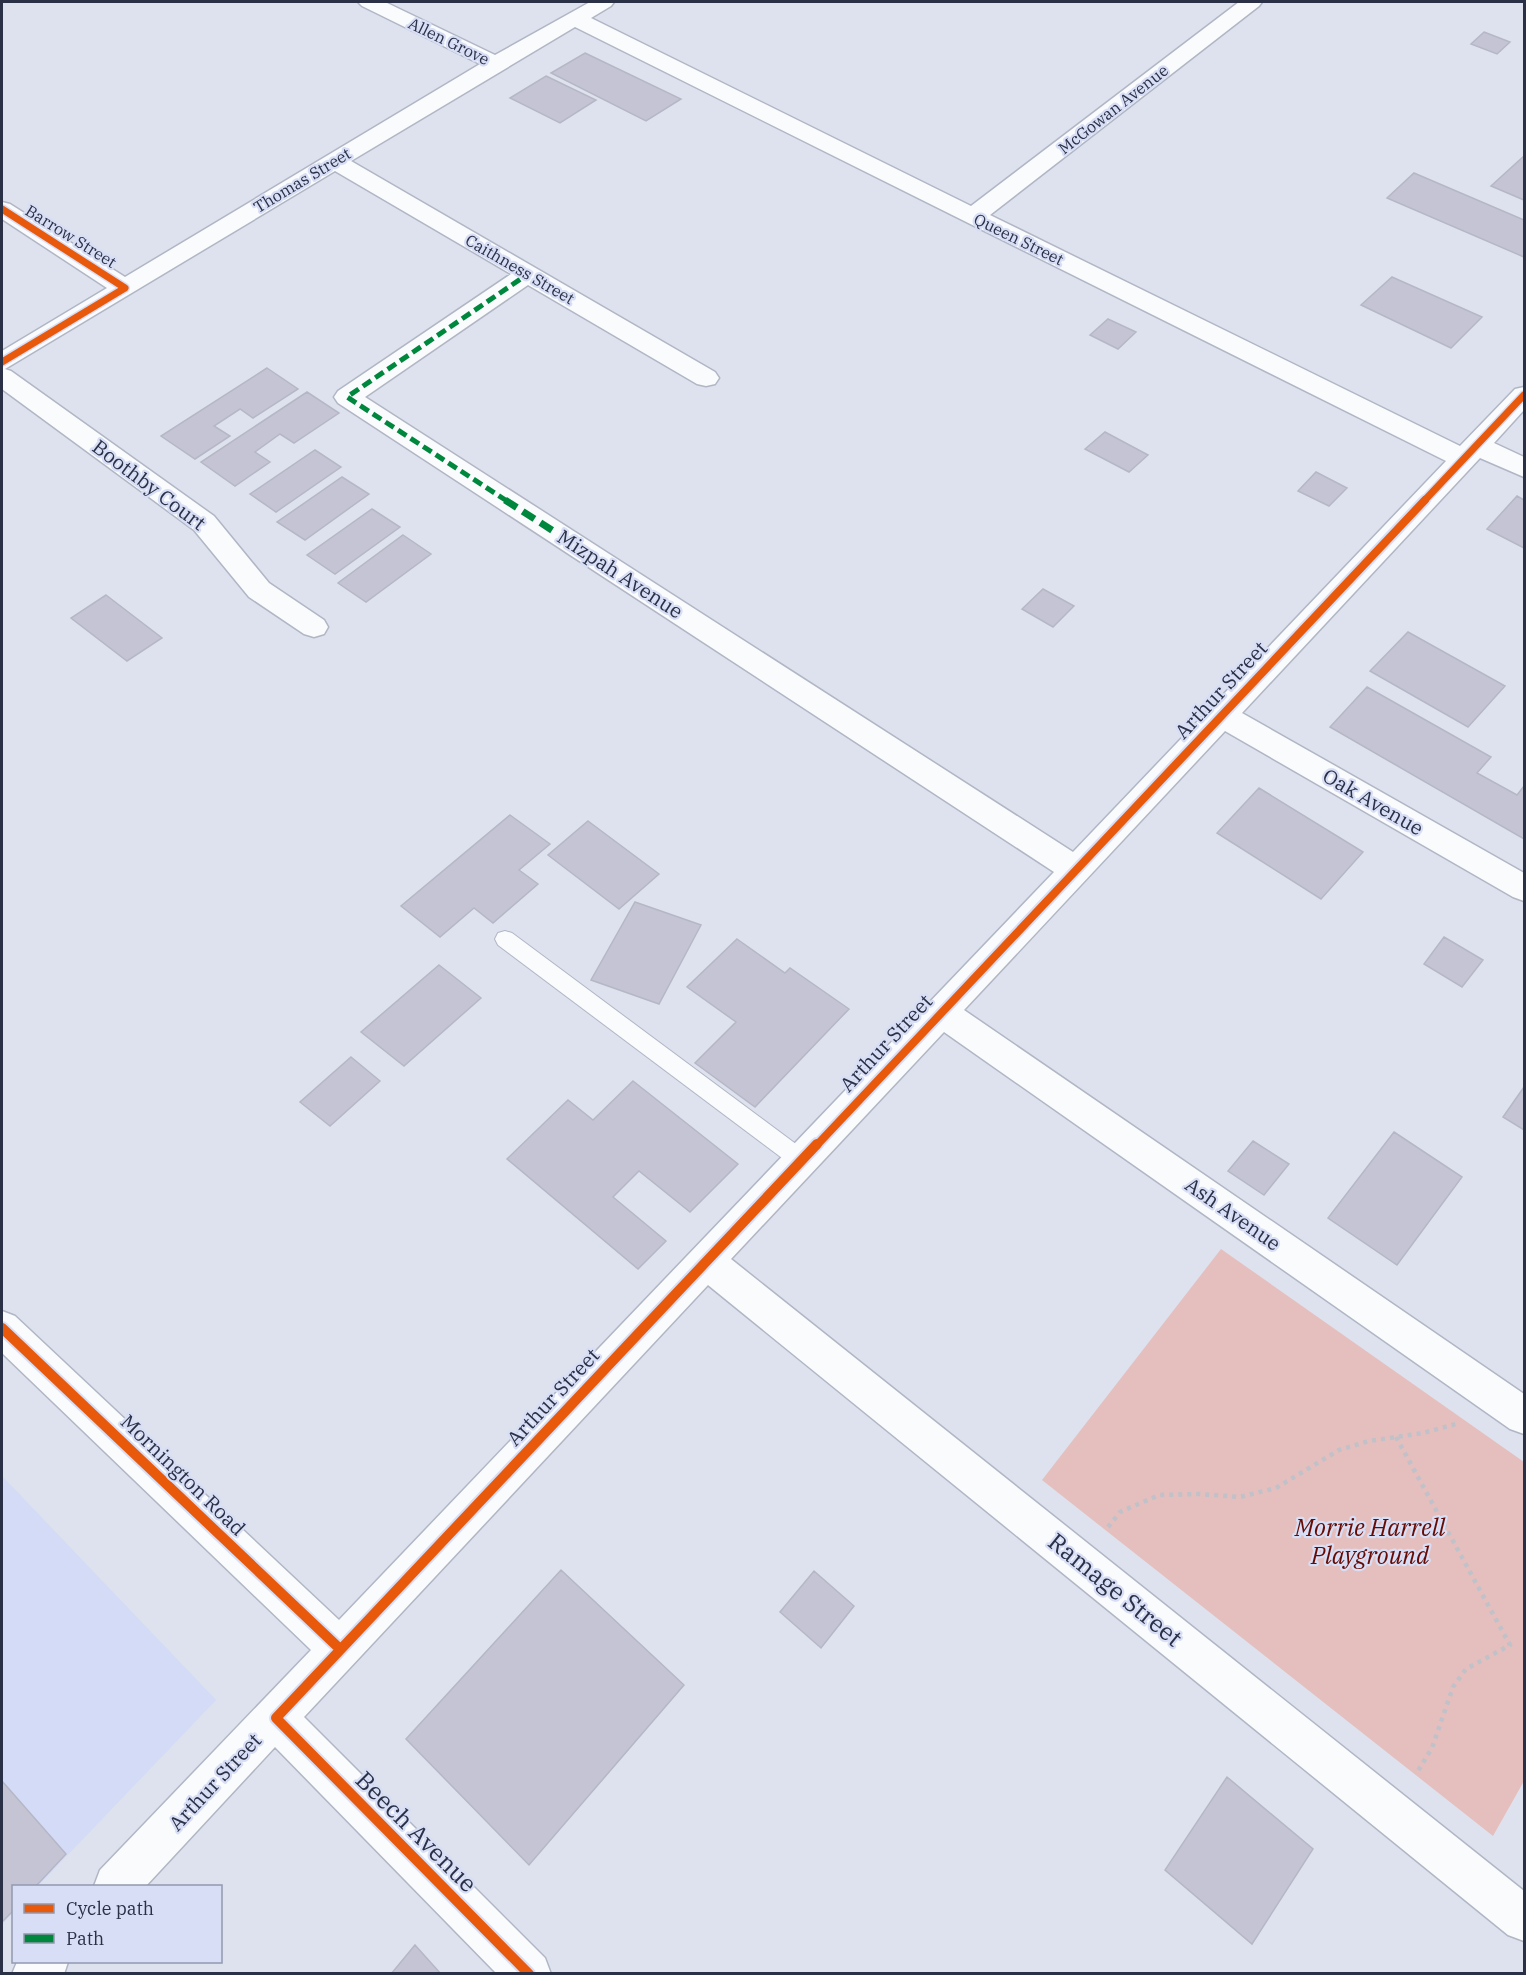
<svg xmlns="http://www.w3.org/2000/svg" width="1526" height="1975" font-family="'IBM Plex Serif',serif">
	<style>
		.built { fill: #d3dbf6 }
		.green { fill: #e4bfbd }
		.building { fill: #c4c4d4; stroke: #b6b7c6; stroke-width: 1.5 }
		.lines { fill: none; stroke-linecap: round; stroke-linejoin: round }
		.lane-casing { stroke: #b1b6c5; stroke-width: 2 }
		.street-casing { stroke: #b1b6c5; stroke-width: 3 }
		.path { stroke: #c0c1c9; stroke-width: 4.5; stroke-dasharray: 4 5; stroke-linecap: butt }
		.lane { fill: #fafbfc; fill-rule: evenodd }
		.street { fill: #fafbfc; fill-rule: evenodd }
		.quiet-far1 { stroke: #00873e; stroke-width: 5; stroke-dasharray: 10 5; stroke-linecap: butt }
		.quiet { stroke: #00873e; stroke-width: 7; stroke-dasharray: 14 7; stroke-linecap: butt }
		.cycleway-far2-casing { stroke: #d7def5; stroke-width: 10 }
		.cycleway-far1-casing { stroke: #d7def5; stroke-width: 12 }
		.cycleway-casing { stroke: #d7def5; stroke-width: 14 }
		.cycleway-far2 { stroke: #e8590c; stroke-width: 7 }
		.cycleway-far1 { stroke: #e8590c; stroke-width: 8 }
		.cycleway { stroke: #e8590c; stroke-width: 10 }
		.labels { text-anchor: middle; stroke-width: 4.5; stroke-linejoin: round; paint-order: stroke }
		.far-street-label { font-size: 16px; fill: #2a3146; stroke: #d7def5 }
		.street-label { font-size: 20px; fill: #2a3146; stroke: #d7def5 }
		.near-park-label { font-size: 24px; font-style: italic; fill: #650b03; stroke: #d7def5 }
		.near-street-label { font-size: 24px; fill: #2a3146; stroke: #d7def5 }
	</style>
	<rect width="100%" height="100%" fill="#dee2ee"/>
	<path class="built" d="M 2,1476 L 216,1700 L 38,1886 L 14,1886 L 13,1912 L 2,1925 Z"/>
	<path class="green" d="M 1221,1249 L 1524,1462 L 1524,1781 L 1493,1836 L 1042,1480 Z"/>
	<path class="building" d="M 1484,32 L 1510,42 L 1497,54 L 1471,44 Z
		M 585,53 L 681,99 L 646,121 L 551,73 Z
		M 546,76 L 596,100 L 560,123 L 510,98 Z
		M 1524,156 L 1524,200 L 1491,186 Z
		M 1414,173 L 1524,220 L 1524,257 L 1387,198 Z
		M 1392,277 L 1482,317 L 1451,348 L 1361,305 Z
		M 1108,319 L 1136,332 L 1118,349 L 1090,335 Z
		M 267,368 L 298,389 L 253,418 L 240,409 L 214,426 L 230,436 L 195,459 L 161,436 Z
		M 307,392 L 339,413 L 294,443 L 280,434 L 255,452 L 270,462 L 235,486 L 201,462 Z
		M 1105,432 L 1148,455 L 1129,472 L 1085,449 Z
		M 315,450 L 341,467 L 276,512 L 250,494 Z
		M 1316,472 L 1347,488 L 1329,506 L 1298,491 Z
		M 342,477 L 369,494 L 305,540 L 277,522 Z
		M 1517,496 L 1524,500 L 1524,548 L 1487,529 Z
		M 372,509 L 400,527 L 335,574 L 307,555 Z
		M 403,535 L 431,554 L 366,602 L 338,583 Z
		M 1043,589 L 1074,606 L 1053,627 L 1022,609 Z
		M 106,595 L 162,638 L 127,661 L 71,618 Z
		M 1408,632 L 1505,686 L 1468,727 L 1370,671 Z
		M 1367,687 L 1491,757 L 1477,773 L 1517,795 L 1524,786 L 1524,839 L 1330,727 Z
		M 1259,788 L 1363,852 L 1321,899 L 1217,833 Z
		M 510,815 L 550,844 L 519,870 L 538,884 L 493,923 L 474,908 L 440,937 L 401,906 Z
		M 588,821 L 659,874 L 619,909 L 548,855 Z
		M 635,902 L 701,925 L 659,1004 L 591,980 Z
		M 1444,937 L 1483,960 L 1462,987 L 1424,964 Z
		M 737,939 L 785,973 L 790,968 L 849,1009 L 755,1107 L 695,1063 L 736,1022 L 687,987 Z
		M 439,965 L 481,998 L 404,1066 L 361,1032 Z
		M 351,1057 L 380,1081 L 330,1126 L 300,1102 Z
		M 633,1081 L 738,1164 L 690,1212 L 639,1171 L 613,1197 L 666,1241 L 638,1269 L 507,1159 L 568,1100 L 593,1120 Z
		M 1524,1087 L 1524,1130 L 1503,1117 Z
		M 1394,1132 L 1462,1177 L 1397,1265 L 1328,1218 Z
		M 1253,1141 L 1289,1164 L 1264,1195 L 1228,1171 Z
		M 561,1570 L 684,1685 L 529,1865 L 406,1739 Z
		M 814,1571 L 854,1606 L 821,1648 L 780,1612 Z
		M 1227,1777 L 1313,1849 L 1252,1944 L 1165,1870 Z
		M 2,1781 L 66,1854 L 36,1886 L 14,1886 L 14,1910 L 2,1922 Z
		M 415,1945 L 441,1974 L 391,1974 Z"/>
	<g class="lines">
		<g class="lane-casing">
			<path id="lane" d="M 505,931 L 512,933 L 808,1153 L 811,1160 L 808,1167 L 801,1169 L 794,1167 L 498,945 L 495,939 L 498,933 Z"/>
		</g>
		<g class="street-casing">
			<path id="street" d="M 358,2 L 385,2 L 495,55 L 590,2 L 614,2 L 611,6 L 591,18 L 971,206 L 1239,2 L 1262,2 L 1259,6 L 990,215 L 1460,446 L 1515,389 L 1524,387 L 1524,410 L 1494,443 L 1524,457 L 1524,477 L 1480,458 L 1242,713 L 1524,873 L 1524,901 L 1513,897 L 1225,731 L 964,1010 L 1524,1394 L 1524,1434 L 1510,1429 L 944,1032 L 731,1259 L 1524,1891 L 1524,1941 L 1508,1935 L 708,1285 L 304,1717 L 545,1958 L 551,1974 L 497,1974 L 275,1747 L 146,1886 L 94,1886 L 100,1870 L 311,1650 L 2,1353 L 2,1311 L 15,1316 L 339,1620 L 1054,872 L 338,403 L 334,397 L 338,391 L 511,274 L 335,171 L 5,369 L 11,371 L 214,516 L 269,583 L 324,620 L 328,627 L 324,634 L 314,637 L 304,634 L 249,597 L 194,530 L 2,389 L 2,351 L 107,288 L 2,219 L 2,202 L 10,204 L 125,277 L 480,64 L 362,6 ZM 575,27 L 1446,461 L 1073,852 L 365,397 L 528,285 L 697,384 L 706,386 L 715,384 L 719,378 L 715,372 L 351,161 Z
				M 17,1962 L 68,1962 L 64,1974 L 12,1974 Z"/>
		</g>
		<path class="path" d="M 1396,1437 L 1510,1645 L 1466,1669 L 1453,1687 L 1432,1748 L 1416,1774
			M 1108,1527 L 1120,1512 L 1159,1495 L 1200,1494 L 1240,1497 L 1276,1488 L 1339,1450 L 1369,1441 L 1423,1433 L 1456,1424"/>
		<use href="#lane" class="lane"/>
		<use href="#street" class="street"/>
		<path class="quiet-far1" d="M 507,501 L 347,397 L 528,274"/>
		<path class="quiet" d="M 505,500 L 558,534"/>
		<g class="cycleway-far2-casing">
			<path id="cycleway-far2" d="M 2,209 L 125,288 L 2,362
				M 1424,501 L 1524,395"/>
		</g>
		<g class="cycleway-far1-casing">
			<path id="cycleway-far1" d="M 816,1146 L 1425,500"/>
		</g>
		<g class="cycleway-casing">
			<path id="cycleway" d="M 2,1328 L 340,1649
				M 529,1974 L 276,1718 L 817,1144"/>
		</g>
		<use href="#cycleway-far2" class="cycleway-far2"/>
		<use href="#cycleway-far1" class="cycleway-far1"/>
		<use href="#cycleway" class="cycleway"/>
	</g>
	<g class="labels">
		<g class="far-street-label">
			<text transform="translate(449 41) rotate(26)" y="6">Allen Grove</text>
			<text transform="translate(1113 109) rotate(-38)" y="6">McGowan Avenue</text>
			<text transform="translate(302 180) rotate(-31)" y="6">Thomas Street</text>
			<text transform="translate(71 236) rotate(32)" y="6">Barrow Street</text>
			<text transform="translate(1019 239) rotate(26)" y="6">Queen Street</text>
			<text transform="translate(520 269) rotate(30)" y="6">Caithness Street</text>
		</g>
		<g class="street-label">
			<text transform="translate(149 485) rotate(37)" y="7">Boothby Court</text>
			<text transform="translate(620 574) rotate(33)" y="7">Mizpah Avenue</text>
			<text transform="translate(1221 690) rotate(-47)" y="7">Arthur Street</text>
			<text transform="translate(1373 802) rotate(30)" y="7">Oak Avenue</text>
			<text transform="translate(886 1043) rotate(-47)" y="7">Arthur Street</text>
			<text transform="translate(1233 1214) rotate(35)" y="7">Ash Avenue</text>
			<text transform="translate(553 1397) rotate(-47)" y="7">Arthur Street</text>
			<text transform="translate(183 1475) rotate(44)" y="7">Mornington Road</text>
			<text transform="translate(215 1782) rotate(-47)" y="7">Arthur Street</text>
		</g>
		<g class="near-park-label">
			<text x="1370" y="1536">Morrie Harrell<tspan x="1370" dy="28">Playground</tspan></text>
		</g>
		<g class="near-street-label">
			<text transform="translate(1115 1590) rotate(39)" y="8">Ramage Street</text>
			<text transform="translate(416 1832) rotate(45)" y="8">Beech Avenue</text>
		</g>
	</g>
	<rect width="1526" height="1975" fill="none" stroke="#2a3146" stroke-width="6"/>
	<rect x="12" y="1885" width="210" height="78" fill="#d7def5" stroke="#9299af" stroke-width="1.5"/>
	<rect x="24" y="1904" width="30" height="9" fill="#e8590c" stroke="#9299af" stroke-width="1.5"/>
	<text x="66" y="1915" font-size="18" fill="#2a3146">Cycle path</text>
	<rect x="24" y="1934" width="30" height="9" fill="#00873e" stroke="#9299af" stroke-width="1.5"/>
	<text x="66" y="1945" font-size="18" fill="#2a3146">Path</text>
</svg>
